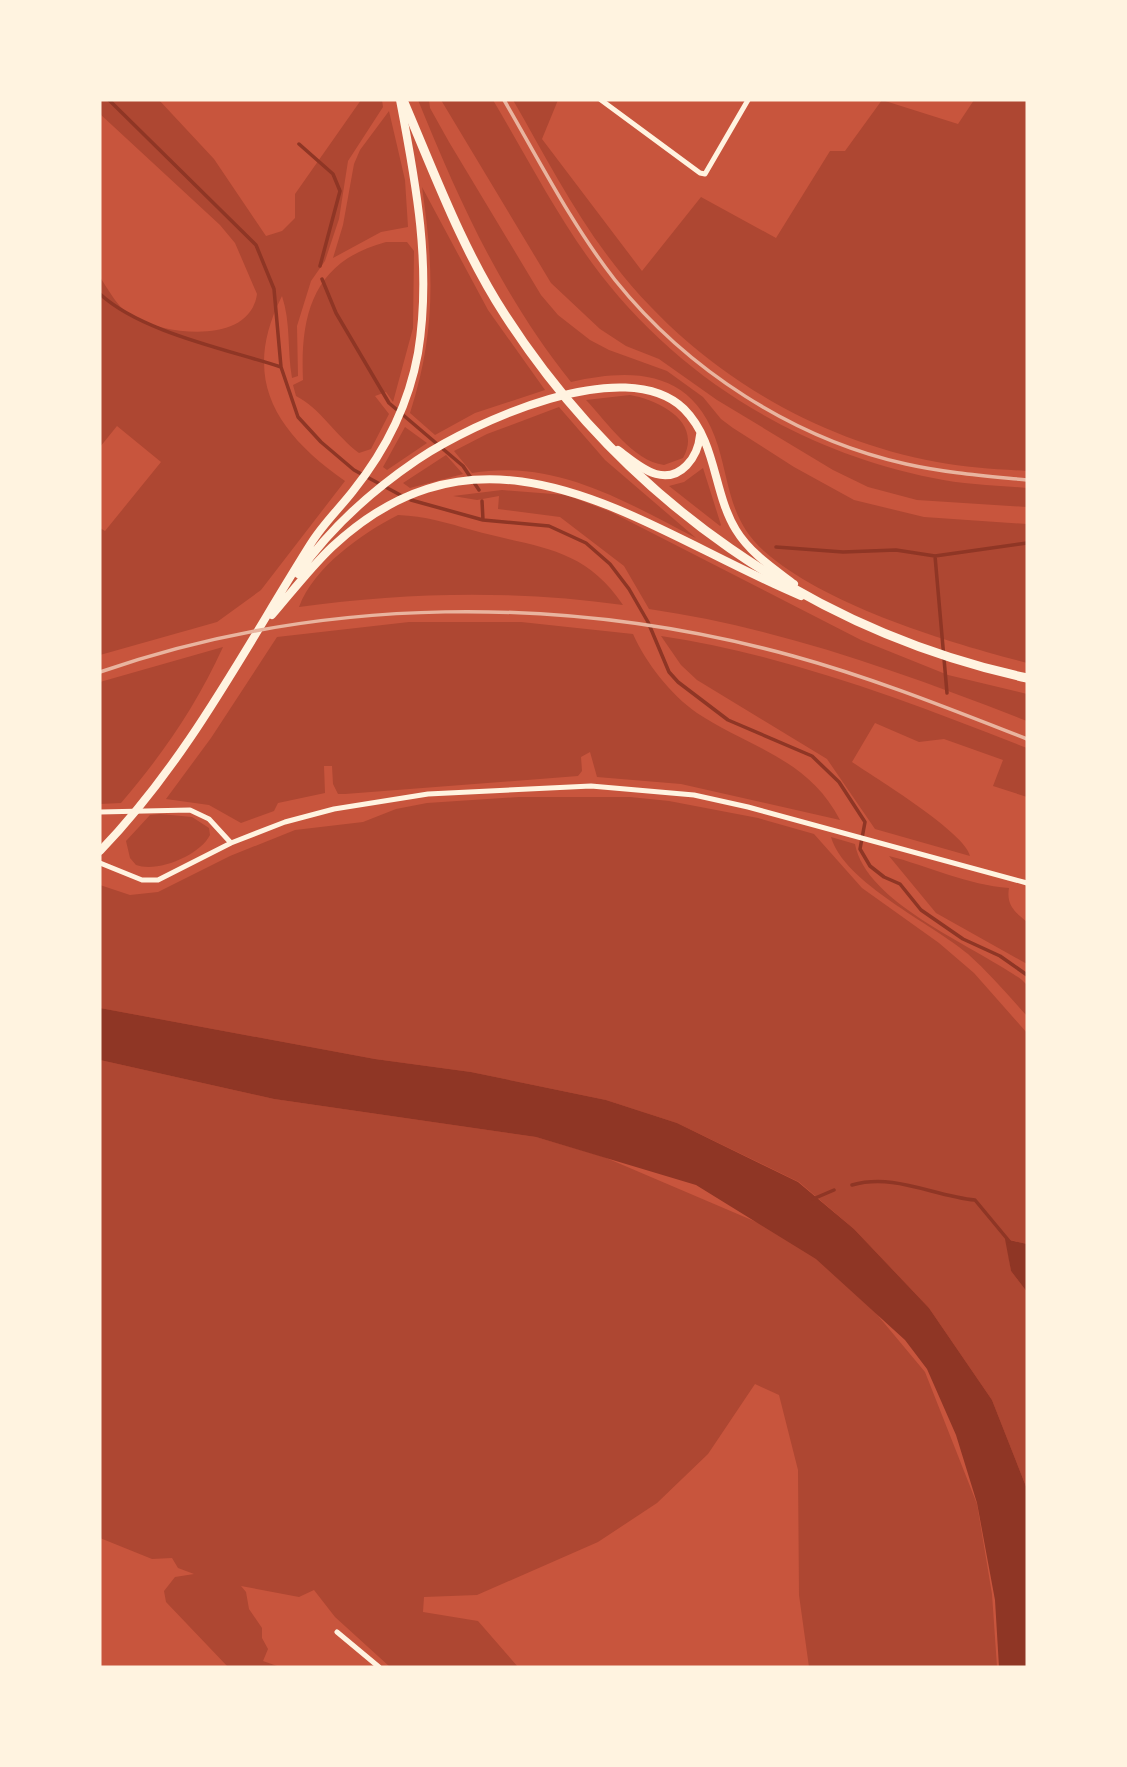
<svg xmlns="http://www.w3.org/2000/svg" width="1127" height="1767" font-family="'IBM Plex Serif',serif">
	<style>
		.green { fill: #ae4732 }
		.water { fill: #8f3625 }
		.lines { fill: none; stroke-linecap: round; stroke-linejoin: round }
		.stream { stroke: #8f3625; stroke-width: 3.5 }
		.minor { stroke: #fff3e0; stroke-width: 5 }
		.secondary { stroke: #fff3e0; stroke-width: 8 }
		.primary { stroke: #fff3e0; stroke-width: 9 }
		.rail { stroke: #e9b49f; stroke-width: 3.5 }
	</style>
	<rect width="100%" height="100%" fill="#c8553d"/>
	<path class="green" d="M 100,100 L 159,100 L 214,159 L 266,236 L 282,231 L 295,218 L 295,194 L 361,100 L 382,100 L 383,107 L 348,161 L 339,219 L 325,261 L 311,281 L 297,326 L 298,376 L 292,378 C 287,350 291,323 282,296 C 240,379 276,432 345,481 L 261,590 L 217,622 L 100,655 L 100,528 L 105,531 L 161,462 L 117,426 L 100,447 L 100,277 C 109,291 120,311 135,318 C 168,335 250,345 257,294 L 235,243 L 220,225 L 100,114 Z
		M 418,100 L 429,100 L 430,108 L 449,142 L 541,295 L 558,315 L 590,340 L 609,350 L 667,371 L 703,397 L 721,419 L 733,428 L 794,467 L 854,500 L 924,517 L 1027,524 L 1027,663 C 947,642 826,606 764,551 C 730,521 730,485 718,446 C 695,371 636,367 571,382 C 502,296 459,201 418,100 Z
		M 441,100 L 493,100 C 525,154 555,212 592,263 C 674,375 797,451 933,478 C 963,485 996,485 1027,488 L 1027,507 L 917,500 L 868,487 L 833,470 L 717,400 L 659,359 L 626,346 L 600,329 L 551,283 Z
		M 513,100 L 558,100 L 542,139 L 642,271 L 701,197 L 776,238 L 830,151 L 845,151 L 882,100 L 958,124 L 974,100 L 1027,100 L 1027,471 C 997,469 967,468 937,462 C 806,438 686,362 607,255 C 571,207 543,152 513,100 Z
		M 389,111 L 405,180 L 408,227 L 381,232 L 333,258 L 343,225 L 354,164 L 360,150 Z
		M 422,187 L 488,310 L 545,390 L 475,413 L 435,435 L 410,413 C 436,332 434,270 422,187 Z
		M 386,242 L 407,242 L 414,251 L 413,328 L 393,402 L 386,392 L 375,396 L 389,414 L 371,449 L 359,453 C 336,436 320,408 296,396 L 293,385 L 303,380 C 300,313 314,261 386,242 Z
		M 630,395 C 659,400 703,422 683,458 L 664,465 C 633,461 607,422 586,400 Z
		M 559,407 L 605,460 L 696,538 C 624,501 556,459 472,473 L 454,451 L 487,434 Z
		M 405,427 L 427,443 L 387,470 L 383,467 Z
		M 446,455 L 463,474 L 410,488 L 403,483 Z
		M 703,468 L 721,525 L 720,526 L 669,486 L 684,482 Z
		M 502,490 L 566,495 L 611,512 L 861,640 L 948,675 L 1027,694 L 1027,721 C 904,673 780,628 649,609 L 624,566 L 560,517 L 498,509 L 499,496 L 477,500 L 453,496 Z
		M 398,515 C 425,516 447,523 472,530 C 535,548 583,545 623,605 C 516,590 406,592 299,607 C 314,567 361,534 398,515 Z
		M 409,622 L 521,622 L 633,634 C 646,663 670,694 697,713 C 750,748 808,758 840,820 L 681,784 L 597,777 L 590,752 L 581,757 L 582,771 L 578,776 L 345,794 L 338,794 L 333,784 L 332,766 L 324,766 L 325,793 L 278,803 L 274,811 L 241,823 L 209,805 L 166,799 L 211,738 L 277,637 Z
		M 661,636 C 788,655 909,702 1027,748 L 1027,797 L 993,786 L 1003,760 L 944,739 L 919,742 L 875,723 L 852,762 C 874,777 966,833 970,856 L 875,829 L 827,759 L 697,680 L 681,665 Z
		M 223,647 C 196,706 163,754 121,803 L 100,804 L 100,682 Z
		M 519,797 L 630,797 L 669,801 L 758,818 L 814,834 L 862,888 L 939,943 L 974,973 L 1027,1033 L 1027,1244 L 1006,1239 L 1011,1271 L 1027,1292 L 1027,1489 L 992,1400 L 929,1308 L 854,1229 L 799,1182 L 677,1123 L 606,1100 L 471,1072 L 375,1059 L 100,1008 L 100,885 L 130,895 L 158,892 L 230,856 L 295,830 L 363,822 L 396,809 L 427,803 Z
		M 160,814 L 192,817 L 209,828 L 210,835 C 200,855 158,873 136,865 L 130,858 L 126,841 L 150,815 Z
		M 831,837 L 855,844 C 866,904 977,947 1022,980 L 1027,985 L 1027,1016 C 1008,995 989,973 968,954 C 933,924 844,883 831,837 Z
		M 889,856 C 928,866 968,885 1009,888 C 1006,905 1015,912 1027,922 L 1027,964 L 936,913 Z
		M 100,1060 L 274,1099 L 536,1137 L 604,1157 L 824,1251 L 925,1372 L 977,1504 L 992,1594 L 997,1667 L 809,1667 L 799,1595 L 798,1470 L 779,1395 L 755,1384 L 708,1454 L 657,1503 L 598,1542 L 477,1595 L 424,1597 L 423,1612 L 478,1621 L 518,1667 L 390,1667 L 335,1617 L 314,1590 L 299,1597 L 241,1586 L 246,1592 L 249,1609 L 262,1628 L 262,1638 L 268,1649 L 263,1661 L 280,1667 L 228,1667 L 166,1602 L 164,1591 L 175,1577 L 194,1574 L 178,1568 L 172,1558 L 152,1559 L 100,1538 Z"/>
	<path class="water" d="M 100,1008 L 375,1059 L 471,1072 L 606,1100 L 677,1123 L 798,1182 L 854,1229 L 929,1308 L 992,1400 L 1027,1489 L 1027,1667 L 999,1667 L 995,1600 L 977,1503 L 956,1435 L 927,1369 L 905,1340 L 816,1259 L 696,1185 L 536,1137 L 274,1099 L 100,1060 Z
		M 1005,1239 L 1027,1244 L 1027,1292 L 1011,1271 Z"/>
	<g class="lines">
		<path class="stream" d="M 109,100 L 256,245 L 274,289 L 281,367 L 298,417 L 321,442 L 354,470 L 404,497
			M 299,144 L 333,174 L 340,191 L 320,266
			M 322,279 L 336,313 L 389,403 L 463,466 L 479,490
			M 100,294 C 141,332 226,349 281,367
			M 411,500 L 483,520 L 549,526 L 586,543 L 610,564 L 629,589 L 648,622 L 669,672 L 678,682 L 728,720 L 812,756 L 839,782 L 865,822 L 860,849 L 870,866 L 884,877 L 900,884 L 921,910 L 963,939 L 1000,956 L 1027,975
			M 482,501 L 483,520
			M 776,547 L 843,552 L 896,550 L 935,556 L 1027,543
			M 935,556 L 947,693
			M 852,1185 C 895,1173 933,1196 975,1200 L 1009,1241
			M 813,1199 L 834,1190"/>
		<path class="minor" d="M 601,100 L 700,173 L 705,174 L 748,100
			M 100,812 L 190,810 L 209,819 L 231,843
			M 100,863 L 142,880 L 158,880 L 231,843 L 285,822 L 334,809 L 428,794 L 591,786 L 694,795 L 748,807 L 1027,883
			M 337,1632 L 379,1667"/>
		<path class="secondary" d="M 618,450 C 629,458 642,470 656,474 C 681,481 698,457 700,435
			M 298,574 C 329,529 373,490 417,460 C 474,422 625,352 684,409 C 717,442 713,493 736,530 C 750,553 773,568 794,584
			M 272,615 C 291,593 310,568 332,547 C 491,399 643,530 801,596
			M 100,851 C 187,761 244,650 310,545 C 322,525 339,509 353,491 C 385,451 409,403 418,353 C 432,268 416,183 400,100"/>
		<path class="primary" d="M 403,100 C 434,172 462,249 505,315 C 624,500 812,631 1027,678"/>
		<path class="rail" d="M 504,100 C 539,160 572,225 615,280 C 687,370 794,439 906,464 C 946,473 987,476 1027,480
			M 100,672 C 322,595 567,594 793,656 C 873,678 950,709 1027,739"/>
	</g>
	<rect width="1127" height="1767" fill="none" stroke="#fff3e0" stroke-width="203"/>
</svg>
